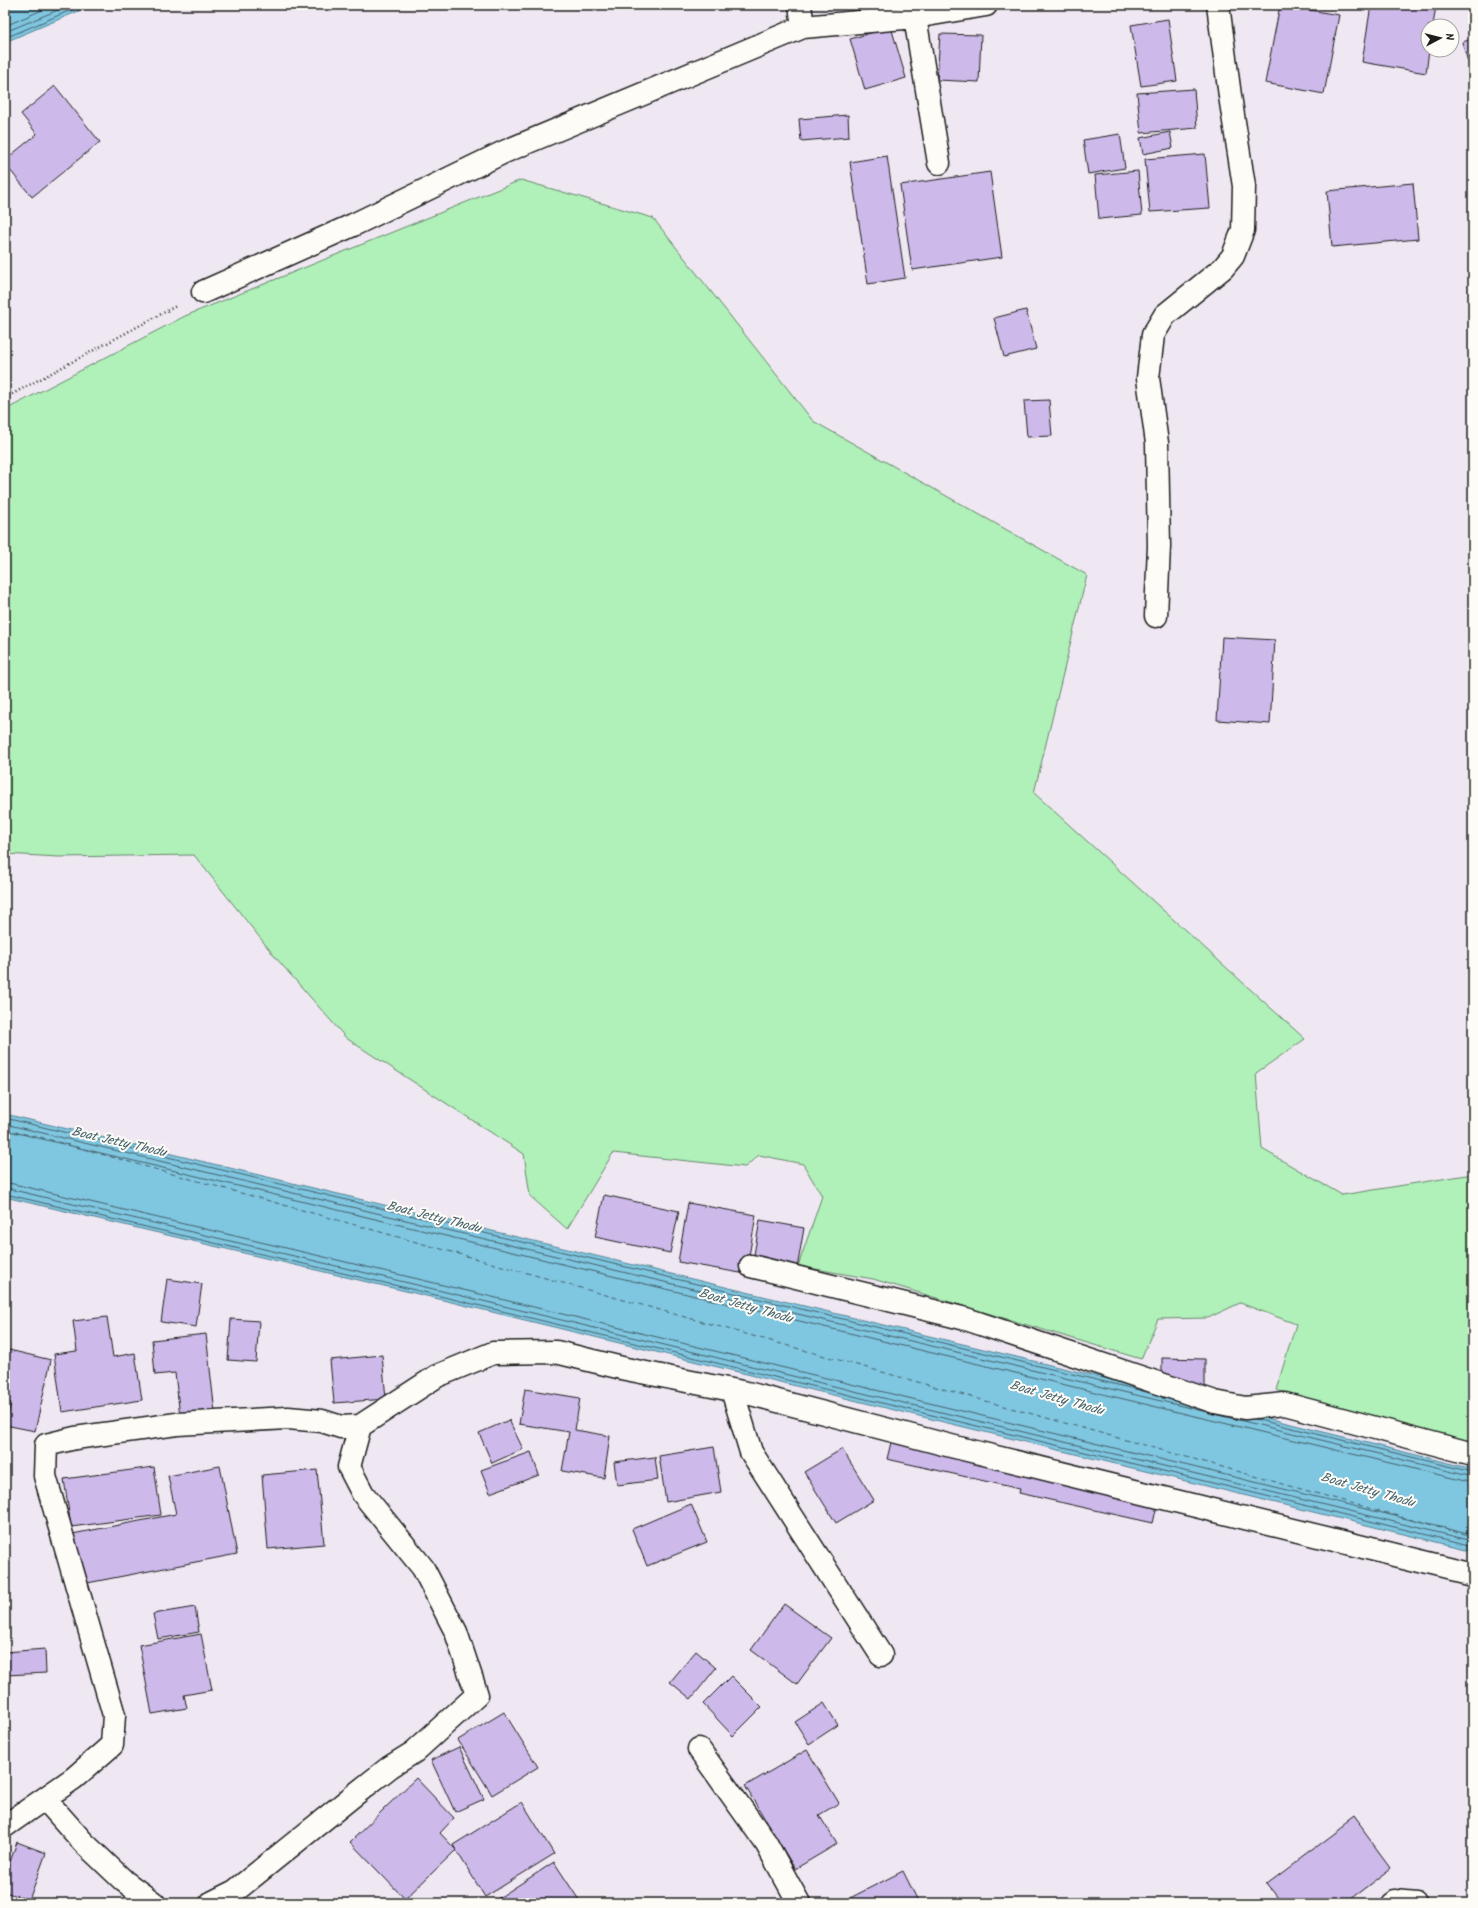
<svg xmlns="http://www.w3.org/2000/svg" width="1478" height="1908" font-family="Kalam,sans-serif">
	<style>
		.green { fill: #b0f0b9; stroke: #66866a }
		.water { fill: #7fc6e0; stroke: #578292 }
		.lines { fill: none; stroke-linecap: round; stroke-linejoin: round }
		.shore { stroke: #44606a; stroke-width: 1 }
		.ferry { stroke: #44606a; stroke-width: 1; stroke-dasharray: 5 4; stroke-linecap: butt }
		.building { fill: #cdb9ea; stroke: #1c1c1c }
		.minor-casing { stroke: #1c1c1c; stroke-width: 25 }
		.path { stroke: #1c1c1c; stroke-width: 2.5; stroke-dasharray: 1 3; stroke-linecap: butt }
		.minor { stroke: #fdfcf7; stroke-width: 22 }
		.labels { text-anchor: middle; stroke-width: 4; stroke-linejoin: round; paint-order: stroke }
		.water-label { font-size: 13px; font-style: italic; fill: #44606a; stroke: #fdfcf7 }
	</style>
	<rect width="100%" height="100%" fill="#efe8f3"/>
	<filter id="ink" filterUnits="userSpaceOnUse"><feTurbulence type="fractalNoise" baseFrequency=".025" numOctaves="2"/><feDisplacementMap in="SourceGraphic" scale="8" xChannelSelector="R" yChannelSelector="G"/><feConvolveMatrix kernelMatrix="1 2 1 2 8 2 1 2 1" color-interpolation-filters="sRGB"/></filter>
	<g filter="url(#ink)">
		<path class="green" d="M 521,180 L 653,218 L 813,421 L 1087,575 L 1034,793 L 1305,1039 L 1256,1073 L 1262,1149 L 1342,1195 L 1473,1174 L 1473,1442 L 1276,1390 L 1296,1324 L 1240,1303 L 1208,1318 L 1158,1319 L 1141,1359 L 873,1279 L 798,1266 L 822,1196 L 803,1164 L 759,1155 L 745,1167 L 613,1153 L 567,1229 L 530,1196 L 524,1154 L 346,1038 L 276,958 L 194,855 L 58,857 L 5,854 L 5,410 L 185,316 Z"/>
		<path class="water" d="M 5,5 L 93,5 L 5,42 Z
			M 5,1114 L 1129,1384 L 1473,1469 L 1473,1551 L 414,1293 L 5,1197 Z"/>
		<g class="lines">
			<path class="shore" d="M 5,26 L 54,5
				M 5,32 L 70,5
				M 5,38 L 83,5
				M 5,1118 L 1151,1393
				M 5,1124 L 1211,1413
				M 5,1130 L 1473,1483
				M 5,1182 L 418,1279 L 1473,1535
				M 5,1188 L 417,1285 L 1473,1541
				M 5,1194 L 415,1290 L 1473,1546
				M 1214,1414 L 1473,1477
				M 1255,1419 L 1473,1472"/>
			<path class="ferry" d="M 5,1130 L 40,1137 L 1473,1537"/>
		</g>
		<path class="building" d="M 514,5 L 530,5 L 515,9 Z
			M 1280,5 L 1339,15 L 1324,94 L 1265,83 Z
			M 1371,5 L 1436,5 L 1433,26 L 1428,26 L 1429,50 L 1426,73 L 1362,62 Z
			M 1168,19 L 1177,81 L 1141,86 L 1131,25 Z
			M 891,27 L 906,78 L 865,90 L 850,39 Z
			M 940,34 L 981,35 L 979,82 L 937,80 Z
			M 1473,39 L 1473,78 L 1462,42 Z
			M 55,86 L 100,142 L 32,197 L 5,164 L 5,160 L 37,134 L 21,114 Z
			M 1194,89 L 1197,128 L 1141,133 L 1137,93 Z
			M 848,115 L 849,137 L 801,141 L 799,119 Z
			M 1170,132 L 1173,148 L 1143,154 L 1140,138 Z
			M 1120,134 L 1125,168 L 1088,174 L 1083,140 Z
			M 1205,154 L 1210,208 L 1150,212 L 1145,159 Z
			M 887,156 L 905,278 L 868,284 L 850,162 Z
			M 1138,171 L 1142,215 L 1099,219 L 1095,175 Z
			M 990,172 L 1002,257 L 912,270 L 900,185 Z
			M 1413,183 L 1418,239 L 1332,247 L 1327,191 Z
			M 1026,310 L 1036,349 L 1004,357 L 994,318 Z
			M 1049,400 L 1052,436 L 1027,437 L 1024,401 Z
			M 1222,637 L 1275,640 L 1270,724 L 1217,720 Z
			M 604,1195 L 679,1211 L 670,1253 L 595,1237 Z
			M 688,1203 L 756,1215 L 746,1274 L 678,1262 Z
			M 760,1220 L 804,1228 L 794,1286 L 750,1278 Z
			M 167,1279 L 202,1284 L 196,1327 L 161,1322 Z
			M 107,1317 L 113,1357 L 135,1353 L 142,1400 L 62,1412 L 54,1354 L 77,1351 L 73,1321 Z
			M 231,1319 L 259,1321 L 256,1362 L 228,1360 Z
			M 206,1334 L 216,1422 L 181,1425 L 175,1373 L 155,1375 L 152,1340 Z
			M 5,1349 L 51,1360 L 35,1431 L 5,1425 L 11,1403 L 5,1401 Z
			M 382,1355 L 386,1399 L 334,1403 L 330,1360 Z
			M 1162,1358 L 1205,1359 L 1205,1399 L 1162,1398 Z
			M 525,1389 L 580,1398 L 575,1430 L 610,1436 L 604,1478 L 562,1471 L 569,1432 L 519,1424 Z
			M 509,1420 L 523,1449 L 492,1463 L 479,1433 Z
			M 893,1434 L 1160,1493 L 1153,1523 L 1019,1493 L 1020,1489 L 887,1459 Z
			M 714,1447 L 721,1492 L 666,1502 L 659,1456 Z
			M 842,1449 L 874,1500 L 836,1523 L 804,1472 Z
			M 531,1452 L 539,1475 L 490,1493 L 481,1470 Z
			M 655,1457 L 658,1480 L 617,1485 L 614,1462 Z
			M 220,1466 L 237,1554 L 77,1585 L 67,1535 L 176,1514 L 168,1476 Z
			M 154,1467 L 161,1515 L 71,1527 L 64,1479 Z
			M 317,1470 L 324,1544 L 268,1549 L 262,1475 Z
			M 691,1504 L 707,1542 L 647,1566 L 632,1529 Z
			M 784,1604 L 831,1638 L 797,1684 L 751,1650 Z
			M 195,1607 L 199,1632 L 158,1639 L 153,1614 Z
			M 201,1634 L 212,1690 L 184,1695 L 187,1708 L 152,1714 L 139,1645 Z
			M 45,1649 L 46,1673 L 6,1675 L 5,1652 Z
			M 696,1651 L 716,1668 L 691,1699 L 670,1682 Z
			M 731,1676 L 762,1707 L 733,1736 L 703,1704 Z
			M 824,1703 L 838,1725 L 809,1744 L 795,1722 Z
			M 504,1712 L 538,1767 L 492,1795 L 458,1740 Z
			M 459,1747 L 484,1799 L 455,1812 L 431,1760 Z
			M 807,1750 L 839,1803 L 819,1815 L 837,1844 L 795,1869 L 745,1786 Z
			M 416,1778 L 454,1818 L 440,1833 L 456,1850 L 405,1899 L 350,1842 Z
			M 522,1802 L 554,1854 L 485,1897 L 453,1845 Z
			M 1355,1818 L 1391,1867 L 1344,1903 L 1282,1903 L 1267,1884 Z
			M 17,1842 L 46,1853 L 29,1900 L 5,1892 L 5,1876 Z
			M 554,1862 L 581,1903 L 491,1903 Z
			M 903,1871 L 919,1903 L 853,1903 L 850,1898 Z"/>
		<g class="lines">
			<g class="minor-casing">
				<path id="minor" d="M 800,5 L 803,27
					M 915,17 L 939,163
					M 203,292 L 353,225 L 504,152 L 803,27 L 915,17 L 986,5
					M 1156,616 L 1159,546 L 1157,443 L 1148,378 L 1153,335 L 1165,315 L 1223,268 L 1233,256 L 1243,230 L 1244,186 L 1230,96 L 1218,5
					M 751,1266 L 966,1319 L 1215,1402 L 1245,1408 L 1285,1404 L 1473,1454
					M 732,1390 L 751,1452 L 881,1655
					M 699,1749 L 766,1843 L 799,1903
					M 45,1799 L 83,1842 L 124,1881 L 154,1903
					M 5,1826 L 74,1778 L 112,1745 L 114,1715 L 45,1476 L 46,1445 L 75,1438 L 177,1424 L 288,1418 L 322,1421 L 341,1427 L 360,1426 L 437,1376 L 493,1353 L 556,1352 L 626,1369 L 747,1393 L 951,1446 L 1473,1574
					M 211,1903 L 235,1891 L 353,1796 L 390,1767 L 414,1752 L 477,1695 L 456,1632 L 423,1568 L 363,1494 L 349,1467 L 360,1426
					M 1391,1903 L 1394,1901 L 1416,1903"/>
			</g>
			<path class="path" d="M 5,398 L 176,306"/>
			<use href="#minor" class="minor"/>
		</g>
	</g>
	<g class="labels">
		<g class="water-label">
			<text transform="translate(119 1141) rotate(13)" y="5">Boat Jetty Thodu</text>
			<text transform="translate(434 1216) rotate(14)" y="5">Boat Jetty Thodu</text>
			<text transform="translate(746 1305) rotate(16)" y="5">Boat Jetty Thodu</text>
			<text transform="translate(1057 1397) rotate(16)" y="5">Boat Jetty Thodu</text>
			<text transform="translate(1368 1489) rotate(16)" y="5">Boat Jetty Thodu</text>
		</g>
	</g>
	<rect width="1478" height="1908" fill="none" stroke="#fdfcf7" stroke-width="20"/>
	<rect x="10" y="10" width="1458" height="1888" fill="none" stroke="#1c1c1c" stroke-width="1.5" filter="url(#ink)"/>
	<g transform="translate(1440 38) rotate(83)"><circle r="19" fill="#fdfcf7" stroke="#a3a29f"/>
	<path d="M0-3L7 15L0 10L-7 15Z" fill="#1c1c1c"/>
	<text y="-6" font-size="11" font-weight="bold" text-anchor="middle" fill="#1c1c1c">N</text>
	</g>
</svg>
